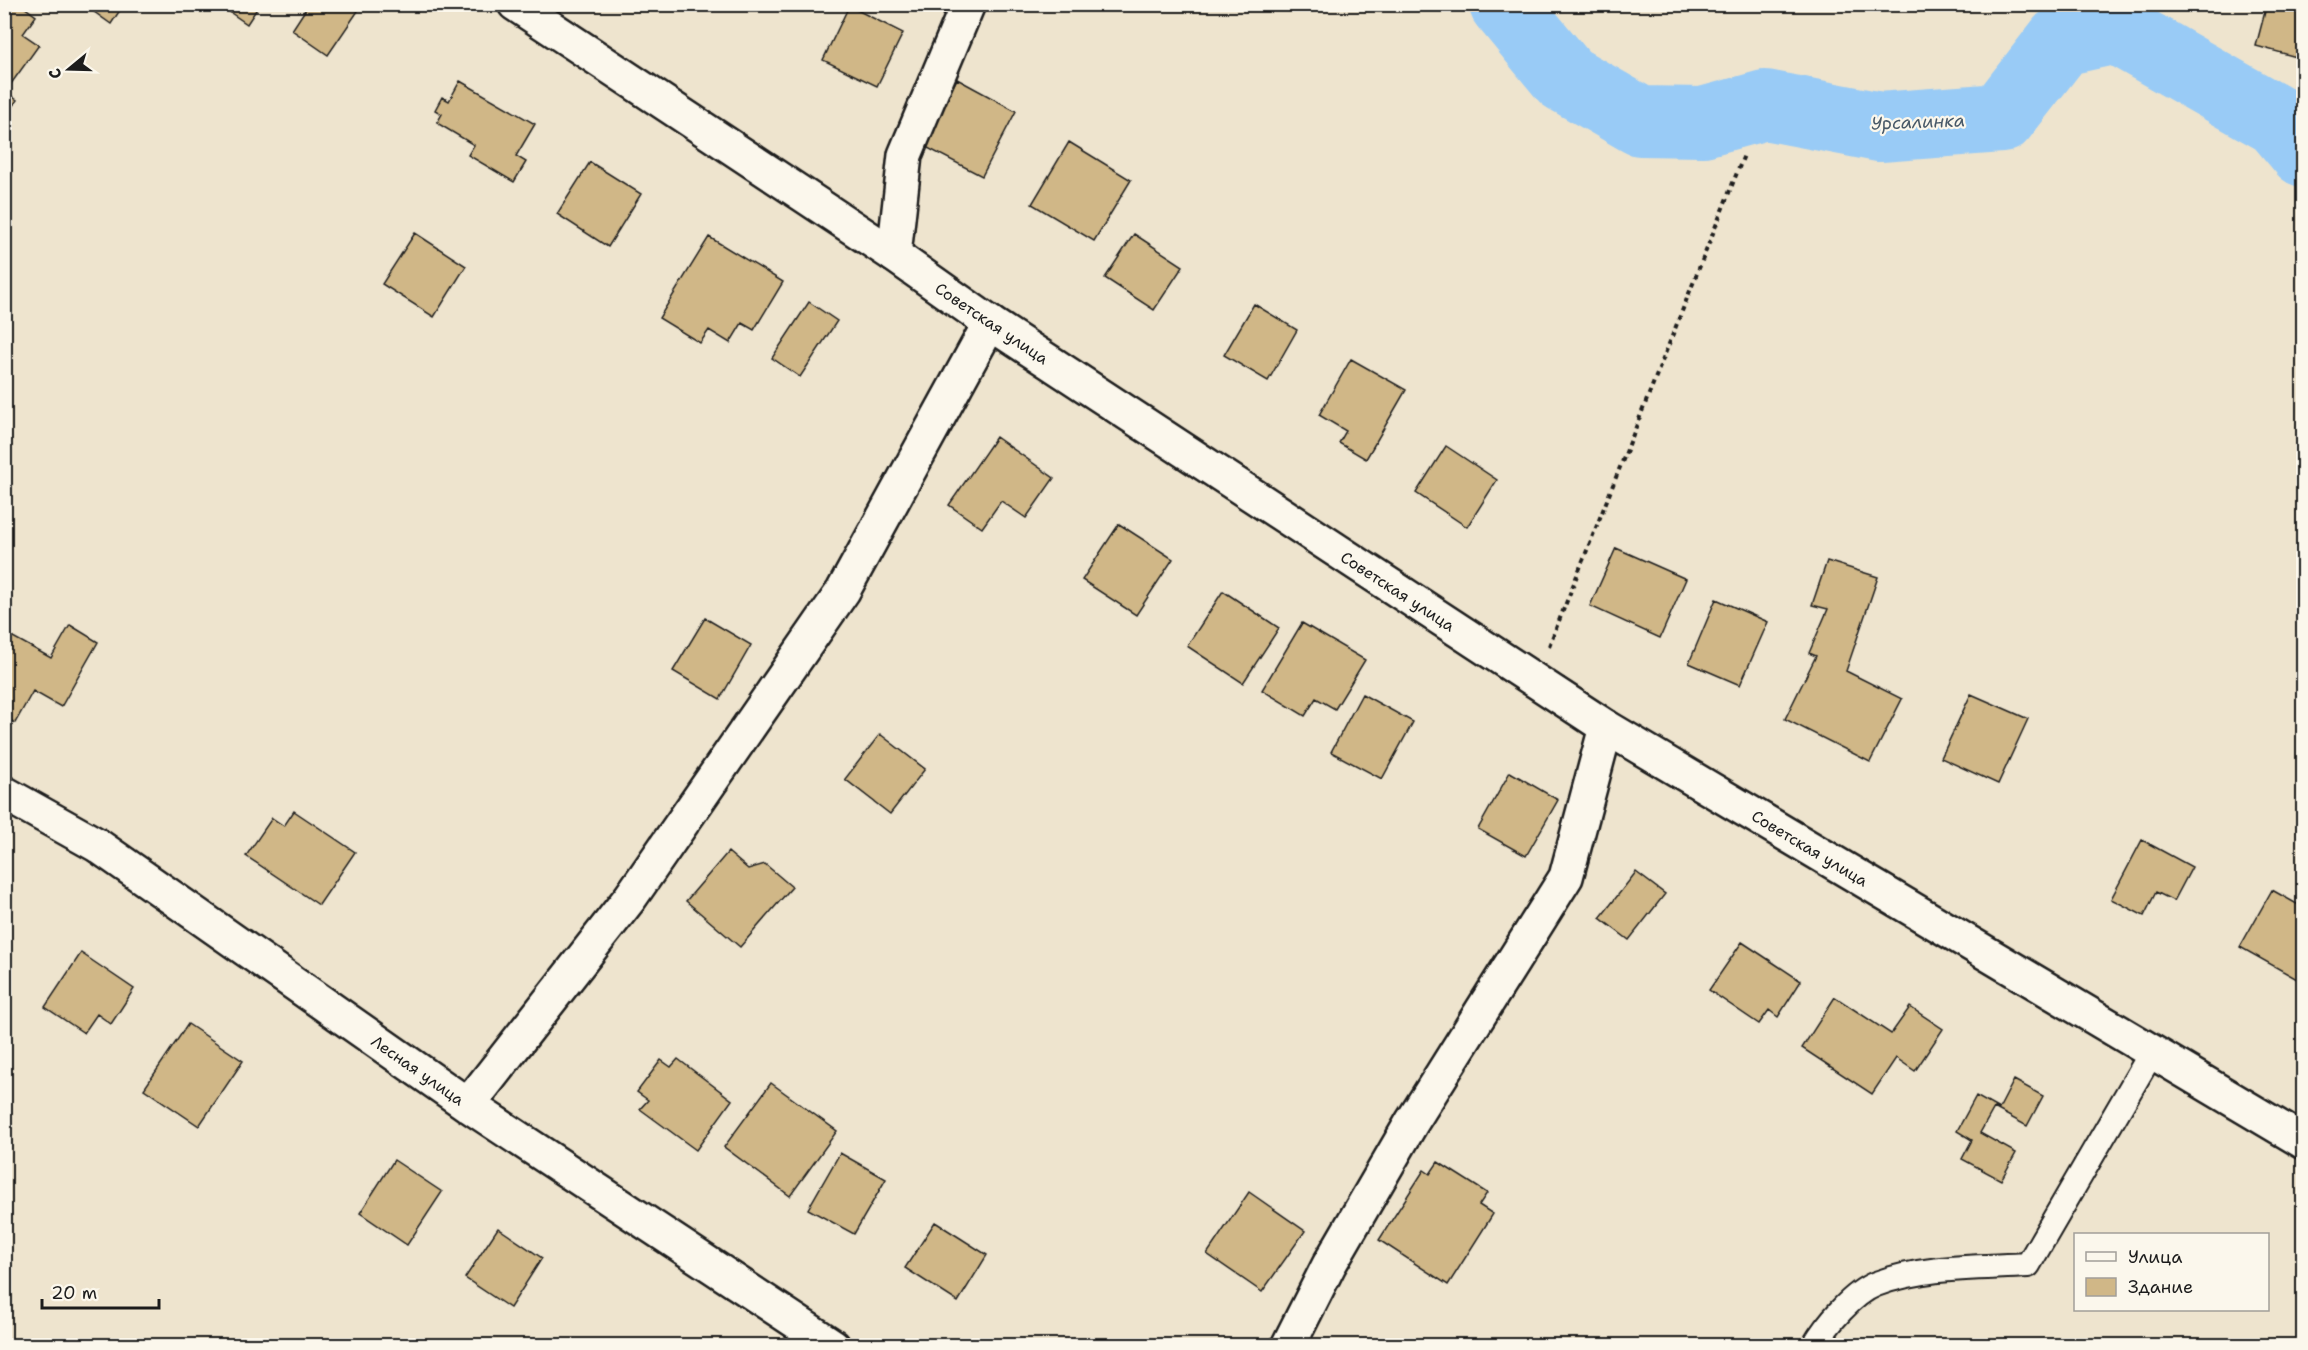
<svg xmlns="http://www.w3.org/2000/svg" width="2308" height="1350" font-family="'Shantell Sans',sans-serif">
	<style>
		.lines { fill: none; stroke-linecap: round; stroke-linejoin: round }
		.river { stroke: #99cbf6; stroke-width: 70 }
		.building { fill: #d0b787; stroke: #1c1c1c; stroke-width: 1.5 }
		.service-casing { stroke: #1c1c1c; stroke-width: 28 }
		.minor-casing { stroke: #1c1c1c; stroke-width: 38 }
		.tertiary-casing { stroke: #1c1c1c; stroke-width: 38 }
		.path { stroke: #1c1c1c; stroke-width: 4; stroke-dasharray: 4.5 4.5; stroke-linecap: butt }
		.service { stroke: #fbf7ec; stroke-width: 24 }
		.minor { stroke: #fbf7ec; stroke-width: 33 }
		.tertiary { stroke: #fbf7ec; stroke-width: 33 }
		.labels { text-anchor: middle; stroke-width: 4.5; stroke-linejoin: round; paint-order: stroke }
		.street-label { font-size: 16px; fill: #1c1c1c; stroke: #fbf7ec }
		.water-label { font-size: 18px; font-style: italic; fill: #485968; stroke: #fbf7ec }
	</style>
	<rect width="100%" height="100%" fill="#eee4ce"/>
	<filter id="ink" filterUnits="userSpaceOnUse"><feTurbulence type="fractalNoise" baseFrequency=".0167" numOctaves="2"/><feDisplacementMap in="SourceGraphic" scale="12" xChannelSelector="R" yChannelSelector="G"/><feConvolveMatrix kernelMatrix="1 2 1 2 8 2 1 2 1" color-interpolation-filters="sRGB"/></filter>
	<g filter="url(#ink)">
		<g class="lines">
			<path class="river" d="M 1504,4 L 1565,78 L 1640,121 L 1703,122 L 1765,105 L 1880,127 L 2001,118 L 2061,41 L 2116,29 L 2278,121 L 2304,152"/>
		</g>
		<path class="building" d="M 4,4 L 20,4 L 36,16 L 23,34 L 39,45 L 8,88 L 4,85 Z
			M 83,4 L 124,4 L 111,24 Z
			M 218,4 L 260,4 L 247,24 Z
			M 309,4 L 349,4 L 358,11 L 328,55 L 292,30 Z
			M 2267,4 L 2304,4 L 2304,59 L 2256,46 Z
			M 849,6 L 903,33 L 877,86 L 823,60 Z
			M 957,79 L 1016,111 L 982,176 L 922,145 Z
			M 460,81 L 535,124 L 516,156 L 526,162 L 514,182 L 468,155 L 474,145 L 437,123 L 442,114 L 435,110 L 442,97 L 449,101 Z
			M 4,91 L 17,100 L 4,118 Z
			M 1069,142 L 1131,180 L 1094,241 L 1032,204 Z
			M 590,162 L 641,194 L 608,247 L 557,214 Z
			M 415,233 L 466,266 L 434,317 L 382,284 Z
			M 1134,234 L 1183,266 L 1154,310 L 1105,278 Z
			M 709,237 L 783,282 L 754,330 L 742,323 L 730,343 L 709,330 L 700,343 L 659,318 Z
			M 809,302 L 837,321 L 800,377 L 772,358 Z
			M 1254,304 L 1297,330 L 1268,381 L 1224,355 Z
			M 1351,359 L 1406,390 L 1366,459 L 1339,443 L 1346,431 L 1319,415 Z
			M 996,437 L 1054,478 L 1026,518 L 1001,501 L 982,528 L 949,505 Z
			M 1446,446 L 1497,480 L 1467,527 L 1416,493 Z
			M 1119,524 L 1173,559 L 1136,615 L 1082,580 Z
			M 1616,548 L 1686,579 L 1660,638 L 1590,606 Z
			M 1827,561 L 1878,577 L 1846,671 L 1902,699 L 1870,762 L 1785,719 L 1816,656 L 1809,653 L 1828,609 L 1812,605 Z
			M 1223,591 L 1279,628 L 1243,683 L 1187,646 Z
			M 1716,599 L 1768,622 L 1740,685 L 1689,663 Z
			M 705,618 L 751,645 L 720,699 L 673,671 Z
			M 1302,623 L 1365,660 L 1335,709 L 1316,698 L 1305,716 L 1262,690 Z
			M 70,625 L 98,642 L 61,707 L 33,691 L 15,723 L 4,717 L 4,632 L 51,658 Z
			M 1362,694 L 1413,722 L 1382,779 L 1331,752 Z
			M 1971,694 L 2028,719 L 1998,784 L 1941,758 Z
			M 880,734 L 925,769 L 890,814 L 845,779 Z
			M 1510,772 L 1558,800 L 1526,856 L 1478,829 Z
			M 294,811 L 355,852 L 319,905 L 246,856 L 272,818 L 284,826 Z
			M 2142,840 L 2192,867 L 2174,901 L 2156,892 L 2144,916 L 2111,899 Z
			M 728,852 L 748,869 L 765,864 L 792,887 L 740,947 L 686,901 Z
			M 1636,872 L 1665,894 L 1629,940 L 1600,918 Z
			M 2272,890 L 2304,908 L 2304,983 L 2240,947 Z
			M 1742,942 L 1801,981 L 1778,1017 L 1769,1010 L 1759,1024 L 1709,990 Z
			M 81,953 L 134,989 L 111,1024 L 97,1014 L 84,1033 L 45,1007 Z
			M 1835,997 L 1891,1034 L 1910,1007 L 1943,1029 L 1915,1071 L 1896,1058 L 1872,1094 L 1802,1048 Z
			M 188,1024 L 243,1061 L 199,1126 L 144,1089 Z
			M 678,1059 L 732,1100 L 696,1150 L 640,1109 L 648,1100 L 637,1092 L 661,1060 L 671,1067 Z
			M 2014,1080 L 2043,1096 L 2027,1126 L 1994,1108 L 1980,1133 L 2016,1153 L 2001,1180 L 1962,1159 L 1972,1140 L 1957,1131 L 1976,1096 L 1999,1109 Z
			M 771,1083 L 837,1131 L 790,1196 L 724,1147 Z
			M 840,1153 L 886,1179 L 854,1234 L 808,1209 Z
			M 394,1160 L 442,1192 L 407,1245 L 360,1213 Z
			M 1438,1162 L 1487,1193 L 1479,1205 L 1493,1214 L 1448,1285 L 1379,1240 L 1424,1170 L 1430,1174 Z
			M 1249,1192 L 1305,1231 L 1262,1292 L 1207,1254 Z
			M 935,1222 L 987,1255 L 958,1302 L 905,1268 Z
			M 498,1228 L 542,1258 L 510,1308 L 465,1278 Z
			M 2304,1327 L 2304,1346 L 2292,1346 Z"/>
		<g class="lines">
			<g class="service-casing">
				<path id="service" d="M 1814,1346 C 1827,1324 1853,1293 1876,1284 C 1924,1266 1978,1268 2028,1265 L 2152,1052"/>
			</g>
			<g class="minor-casing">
				<path id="minor" d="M 894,255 L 905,155 L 968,4
					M 4,793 L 97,845 L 468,1105 L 833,1346
					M 468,1105 L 630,898 L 843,591 L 990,323
					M 1288,1346 L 1329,1265 L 1412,1122 L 1566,877 L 1606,727"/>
			</g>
			<g class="tertiary-casing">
				<path id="tertiary" d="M 515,4 L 894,255 L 990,323 L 1606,727 L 2304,1142"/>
			</g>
			<path class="path" d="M 1549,646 L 1744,155"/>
			<use href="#service" class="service"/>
			<use href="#minor" class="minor"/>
			<use href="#tertiary" class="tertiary"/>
		</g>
	</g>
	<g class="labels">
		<g class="street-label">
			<text transform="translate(992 323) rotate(34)" y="6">Советская улица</text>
			<text transform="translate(1398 591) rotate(33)" y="6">Советская улица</text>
			<text transform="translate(1810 848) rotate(31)" y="6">Советская улица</text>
			<text transform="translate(418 1070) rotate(35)" y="6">Лесная улица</text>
		</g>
		<g class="water-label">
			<text transform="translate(1918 122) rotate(-2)" y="6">Урсалинка</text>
		</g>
	</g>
	<rect width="2308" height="1350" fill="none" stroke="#fbf7ec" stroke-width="24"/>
	<rect x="12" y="12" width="2284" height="1326" fill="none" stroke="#1c1c1c" stroke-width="2" filter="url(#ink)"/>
	<rect x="2074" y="1233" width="195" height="78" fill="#fbf7ec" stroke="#a29f99" stroke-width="1.5"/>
	<rect x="2086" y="1252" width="30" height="9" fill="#fbf7ec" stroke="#a29f99" stroke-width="1.5"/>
	<text x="2128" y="1263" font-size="18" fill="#1c1c1c">Улица</text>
	<rect x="2086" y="1278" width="30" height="18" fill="#d0b787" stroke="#a29f99" stroke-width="1.5"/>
	<text x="2128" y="1293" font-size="18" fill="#1c1c1c">Здание</text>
	<g transform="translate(69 69) rotate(251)" stroke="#fbf7ec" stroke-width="4.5" paint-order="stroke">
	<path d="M0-4.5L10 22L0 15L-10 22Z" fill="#1c1c1c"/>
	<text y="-9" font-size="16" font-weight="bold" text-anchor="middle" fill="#1c1c1c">С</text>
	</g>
	<path d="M42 1299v9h117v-9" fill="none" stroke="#1c1c1c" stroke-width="3"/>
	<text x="51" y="1299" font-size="18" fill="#1c1c1c" stroke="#fbf7ec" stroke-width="4.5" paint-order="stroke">20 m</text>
</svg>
